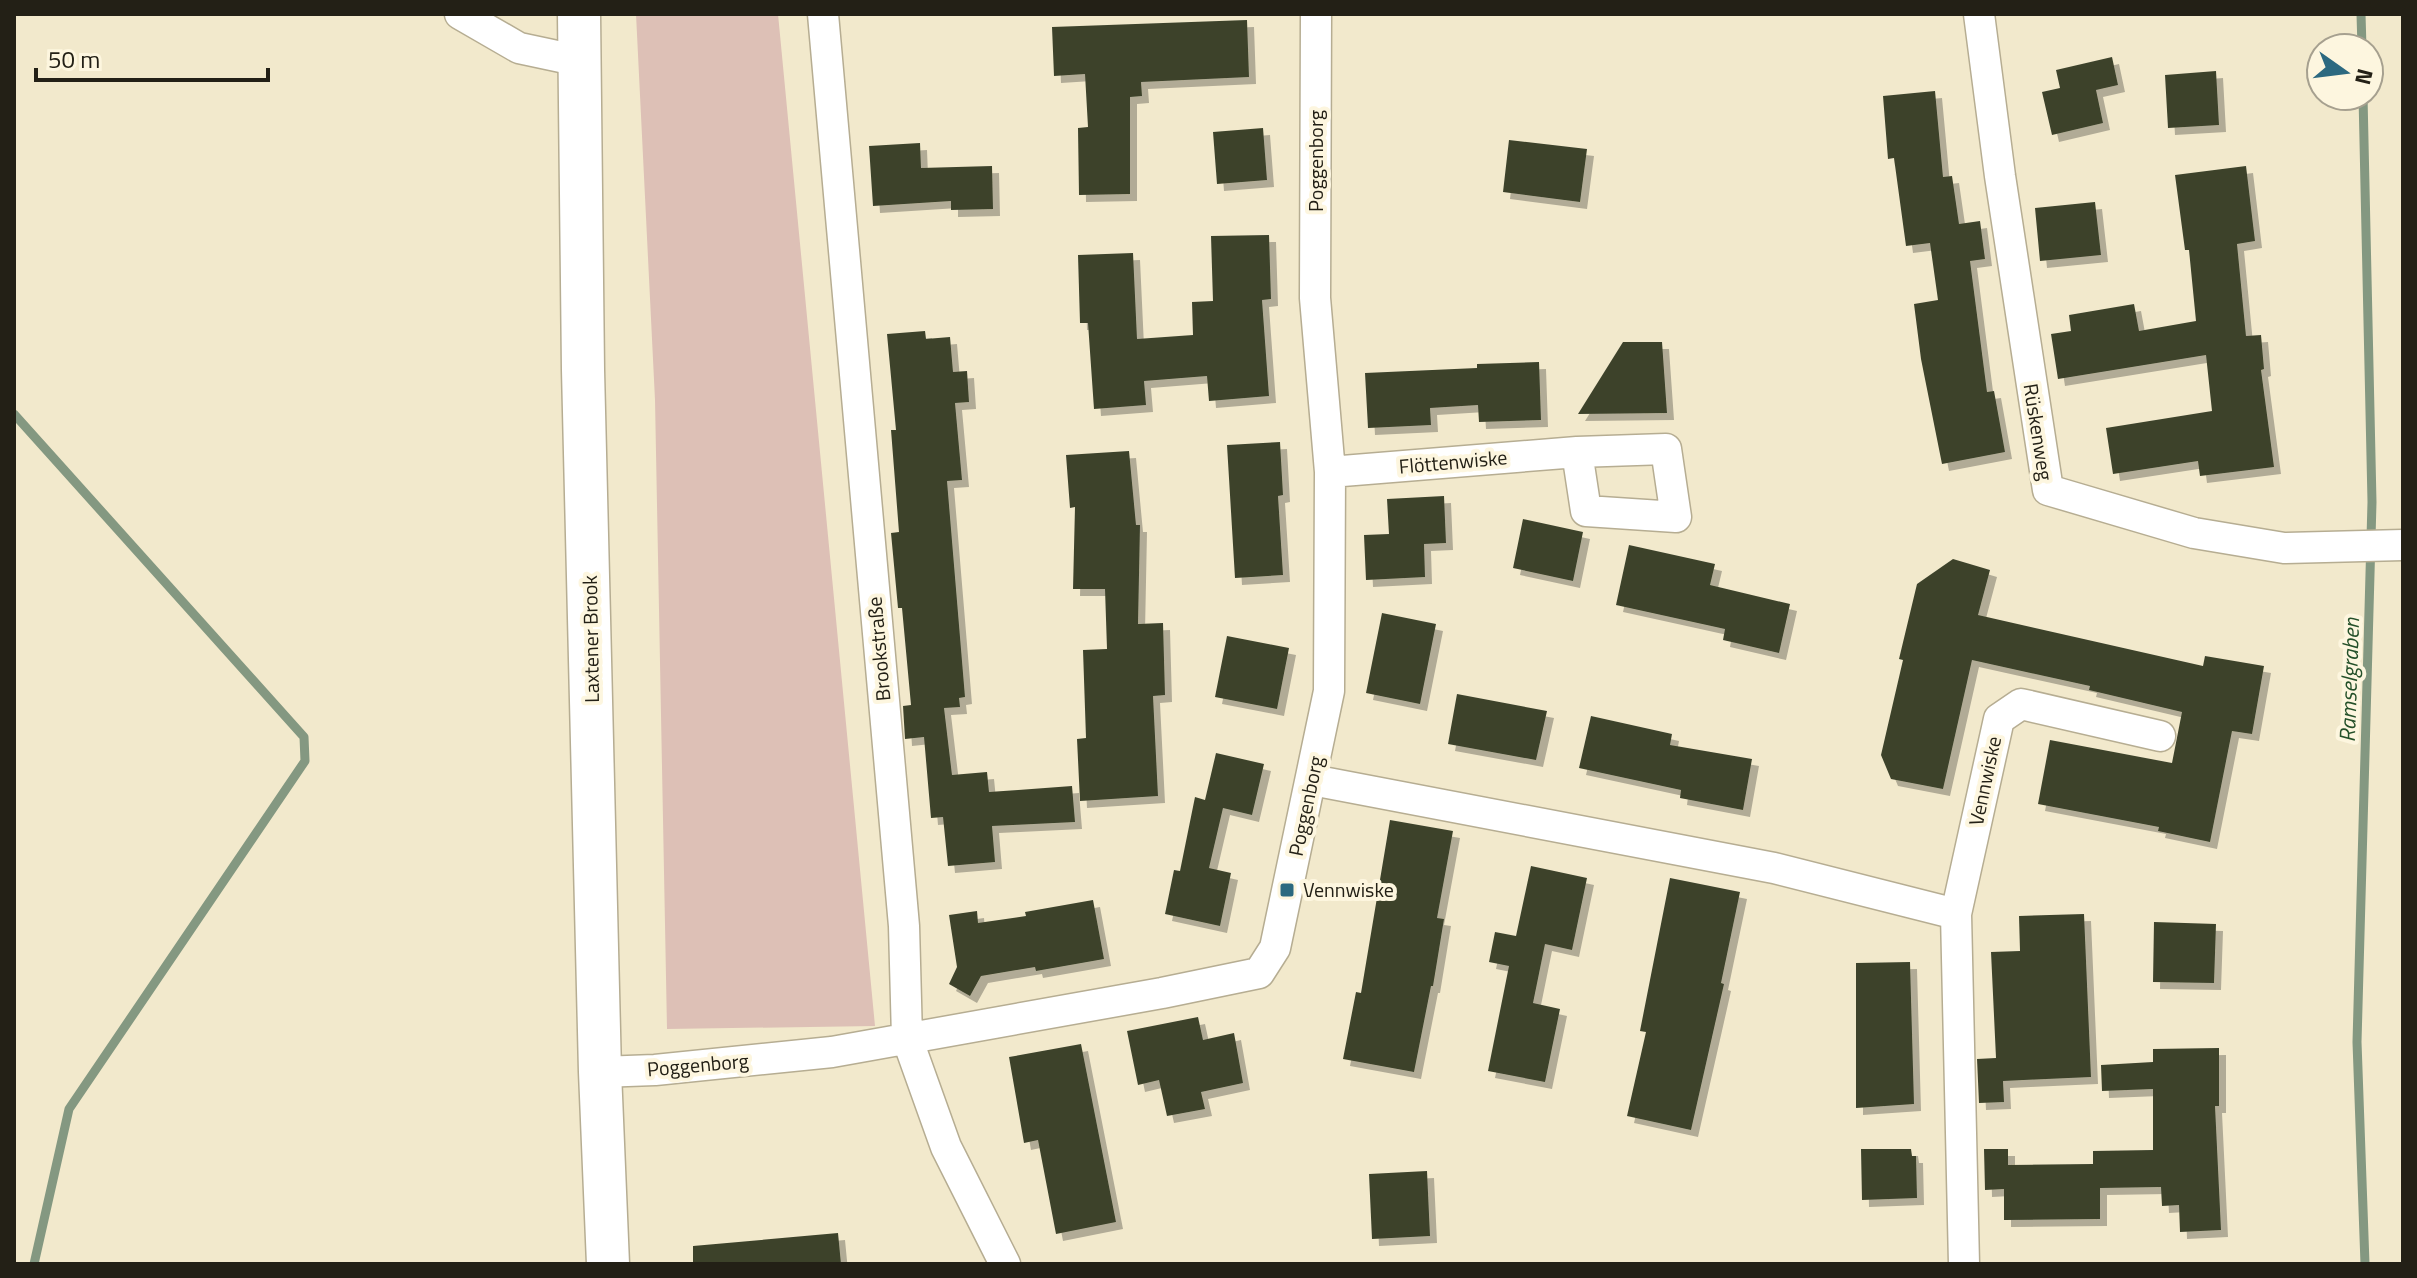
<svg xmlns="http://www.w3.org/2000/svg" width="2417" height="1278" font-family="'Titillium Web',sans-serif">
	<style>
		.green { fill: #ddc0b6 }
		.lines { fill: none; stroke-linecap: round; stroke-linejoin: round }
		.stream { stroke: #849881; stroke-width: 9 }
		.building { fill: #3d432c; filter: url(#shadow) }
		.street-casing { stroke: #b6ad92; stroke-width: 33 }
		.secondary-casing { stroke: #b6ad92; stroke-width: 45 }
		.street { stroke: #fff; stroke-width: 30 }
		.secondary { stroke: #fff; stroke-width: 42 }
		.poi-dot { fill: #2c6980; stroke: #fdf6df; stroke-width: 3 }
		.labels { text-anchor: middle; stroke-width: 8; stroke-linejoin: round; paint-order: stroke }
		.street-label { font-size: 20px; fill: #232016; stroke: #fdf6df }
		.poi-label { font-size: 20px; fill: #232016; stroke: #fdf6df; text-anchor: start }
		.water-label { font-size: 22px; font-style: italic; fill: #245029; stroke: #fdf6df }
	</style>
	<defs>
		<filter id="shadow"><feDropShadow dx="7" dy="7" stdDeviation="0" flood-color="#0004"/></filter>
	</defs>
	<rect width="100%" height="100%" fill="#f2e9cc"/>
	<path class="green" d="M 636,14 L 778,14 L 875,1026 L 667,1029 L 655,400 Z"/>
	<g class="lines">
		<path class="stream" d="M 2361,14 L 2362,48
			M 2363,96 L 2372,502 L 2357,1042 L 2365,1264
			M 14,414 L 304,737 L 305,761 L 69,1109 L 34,1264"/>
	</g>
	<path class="building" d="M 1247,20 L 1249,77 L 1141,82 L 1142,96 L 1130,97 L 1130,194 L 1079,195 L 1078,128 L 1088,127 L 1085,74 L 1054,76 L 1052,27 Z
		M 2112,57 L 2118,85 L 2096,90 L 2103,123 L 2052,135 L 2042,92 L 2060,88 L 2056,70 Z
		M 2216,71 L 2219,125 L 2168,128 L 2165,75 Z
		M 1935,91 L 1943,177 L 1952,176 L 1959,224 L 1980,221 L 1985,259 L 1970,261 L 1987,392 L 1994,391 L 2005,452 L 1942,464 L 1921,359 L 1914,304 L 1938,300 L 1930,243 L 1906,246 L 1894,158 L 1888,159 L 1883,96 Z
		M 1263,128 L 1267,180 L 1217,184 L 1213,132 Z
		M 1509,140 L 1587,149 L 1580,202 L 1503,192 Z
		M 920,143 L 921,168 L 992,166 L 993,209 L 951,210 L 951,201 L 873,206 L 869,146 Z
		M 2246,166 L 2255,241 L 2237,244 L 2246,336 L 2261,335 L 2264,369 L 2261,370 L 2274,467 L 2200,476 L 2198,461 L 2113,474 L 2106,428 L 2212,411 L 2206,355 L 2058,379 L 2051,334 L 2071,331 L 2069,315 L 2134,304 L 2139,331 L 2196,321 L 2189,250 L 2185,250 L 2175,175 Z
		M 2095,202 L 2101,255 L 2040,261 L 2035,208 Z
		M 1269,235 L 1271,299 L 1262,300 L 1269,396 L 1209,401 L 1207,376 L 1144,381 L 1146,405 L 1094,409 L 1088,323 L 1080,323 L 1078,255 L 1133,253 L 1137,339 L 1193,335 L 1192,302 L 1213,301 L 1211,236 Z
		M 925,331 L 926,339 L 950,337 L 953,372 L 967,371 L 969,402 L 955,403 L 962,480 L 947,481 L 965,697 L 959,698 L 960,707 L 944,708 L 952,775 L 987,772 L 989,792 L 1072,786 L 1075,822 L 992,826 L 995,862 L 948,866 L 943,817 L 931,818 L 924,737 L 905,739 L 903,706 L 911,705 L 902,608 L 898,608 L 891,533 L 899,532 L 891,430 L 896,430 L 887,334 Z
		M 1623,342 L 1662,342 L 1667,413 L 1578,414 Z
		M 1539,362 L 1541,420 L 1479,422 L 1478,405 L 1430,408 L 1431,425 L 1368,428 L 1365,373 L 1477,368 L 1477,364 Z
		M 1280,442 L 1283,495 L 1278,496 L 1283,575 L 1235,578 L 1227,445 Z
		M 1129,451 L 1136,525 L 1140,525 L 1138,624 L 1163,623 L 1165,695 L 1153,696 L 1158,796 L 1080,801 L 1077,739 L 1086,738 L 1083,650 L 1107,649 L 1105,589 L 1073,589 L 1075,507 L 1070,508 L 1066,455 Z
		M 1444,496 L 1446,543 L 1424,544 L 1425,577 L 1366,580 L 1364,535 L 1389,534 L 1387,499 Z
		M 1523,519 L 1583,532 L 1573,581 L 1513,568 Z
		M 1629,545 L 1715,564 L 1710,585 L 1790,604 L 1779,653 L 1723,640 L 1725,629 L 1616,605 Z
		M 1953,559 L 1990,570 L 1978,615 L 2203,666 L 2205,656 L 2264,666 L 2252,734 L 2232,731 L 2210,842 L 2158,831 L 2159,827 L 2038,804 L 2050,740 L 2172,763 L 2182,712 L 2089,690 L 2090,686 L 1972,660 L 1943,789 L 1891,779 L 1881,755 L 1903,660 L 1899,659 L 1917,584 Z
		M 1382,613 L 1436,624 L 1420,704 L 1366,693 Z
		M 1227,636 L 1289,648 L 1277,709 L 1215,697 Z
		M 1457,694 L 1547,711 L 1536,760 L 1448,744 Z
		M 1591,716 L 1672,734 L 1670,745 L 1752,759 L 1743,810 L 1680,798 L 1681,790 L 1579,768 Z
		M 1216,753 L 1264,764 L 1252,815 L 1223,808 L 1209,868 L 1231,873 L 1220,926 L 1165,914 L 1174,870 L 1180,871 L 1195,797 L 1205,800 Z
		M 1390,820 L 1453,831 L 1437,918 L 1444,919 L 1433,986 L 1431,986 L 1414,1072 L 1343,1059 L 1356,992 L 1361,993 Z
		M 1531,866 L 1587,878 L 1572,950 L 1545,944 L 1533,1003 L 1560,1009 L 1545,1082 L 1488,1071 L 1509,966 L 1489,962 L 1495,932 L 1516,936 Z
		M 1670,878 L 1740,892 L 1721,983 L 1724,984 L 1691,1130 L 1627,1116 L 1646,1032 L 1640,1031 Z
		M 1093,900 L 1104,959 L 1036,971 L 1035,967 L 981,976 L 970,996 L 949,984 L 957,967 L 949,915 L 977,911 L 978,923 L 1026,916 L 1025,912 Z
		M 2084,914 L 2091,1077 L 2003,1081 L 2004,1102 L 1979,1103 L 1977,1059 L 1996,1058 L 1991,952 L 2020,951 L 2019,916 Z
		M 2154,922 L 2216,924 L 2214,983 L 2153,982 Z
		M 1910,962 L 1914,1104 L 1856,1108 L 1856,963 Z
		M 1198,1017 L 1203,1040 L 1234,1033 L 1243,1083 L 1201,1092 L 1205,1109 L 1167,1116 L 1159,1080 L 1138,1085 L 1127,1031 Z
		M 1081,1044 L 1116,1222 L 1056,1234 L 1038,1140 L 1024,1143 L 1009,1057 Z
		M 2219,1048 L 2219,1106 L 2215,1106 L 2221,1230 L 2180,1232 L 2179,1205 L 2162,1206 L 2161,1187 L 2100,1188 L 2100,1219 L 2004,1220 L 2004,1189 L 1985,1190 L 1984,1149 L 2008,1149 L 2008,1165 L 2093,1164 L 2093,1151 L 2153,1150 L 2153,1089 L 2102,1091 L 2101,1065 L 2153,1062 L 2153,1049 Z
		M 1861,1149 L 1911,1149 L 1912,1156 L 1916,1156 L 1917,1198 L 1862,1200 Z
		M 1427,1171 L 1430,1236 L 1372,1239 L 1369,1174 Z
		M 838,1233 L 841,1264 L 693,1264 L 693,1246 Z"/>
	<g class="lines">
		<g class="street-casing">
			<path id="street" d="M 460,14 L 519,48 L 580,61
				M 823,14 L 904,926 L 907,1038 L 946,1147 L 1005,1264
				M 1979,14 L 2000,176 L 2048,490 L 2194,533 L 2284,548 L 2403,545
				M 1330,472 L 1577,452 L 1586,511 L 1676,517 L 1666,449 L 1577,452
				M 1312,780 L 1774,868 L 1956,914 L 1964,1264
				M 1956,914 L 1999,719 L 2021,704 L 2160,736
				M 600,1072 L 655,1070 L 832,1052 L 1162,993 L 1259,973 L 1275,948 L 1329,691 L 1330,472 L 1315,298 L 1316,14"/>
		</g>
		<g class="secondary-casing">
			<path id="secondary" d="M 579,14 L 583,370 L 600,1072 L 608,1264"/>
		</g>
		<use href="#street" class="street"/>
		<use href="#secondary" class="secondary"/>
	</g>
	<rect class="poi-dot" x="1279" y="882" width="16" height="16" rx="4"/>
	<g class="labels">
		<g class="street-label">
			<text transform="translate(1316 161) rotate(-90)" y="7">Poggenborg</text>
			<text transform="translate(2038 432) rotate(81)" y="7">Rüskenweg</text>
			<text transform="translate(1453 462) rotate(-5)" y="7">Flöttenwiske</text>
			<text transform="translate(591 639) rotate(-91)" y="7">Laxtener Brook</text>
			<text transform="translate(879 649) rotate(-95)" y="7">Brookstraße</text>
			<text transform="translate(1985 781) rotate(-78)" y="7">Vennwiske</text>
			<text transform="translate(1306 806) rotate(-78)" y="7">Poggenborg</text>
			<text transform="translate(698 1065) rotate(-5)" y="7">Poggenborg</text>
		</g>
		<g class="poi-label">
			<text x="1303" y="897">Vennwiske</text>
		</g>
		<g class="water-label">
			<text transform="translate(2349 680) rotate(-88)" y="8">Ramselgraben</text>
		</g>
	</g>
	<rect width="2417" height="1278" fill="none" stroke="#232016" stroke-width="32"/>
	<g transform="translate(2345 72) rotate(104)"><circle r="38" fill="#fdf6df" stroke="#a6a08f" stroke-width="2"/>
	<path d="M0-6L14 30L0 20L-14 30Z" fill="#2c6980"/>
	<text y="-12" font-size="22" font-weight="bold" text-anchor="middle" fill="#232016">N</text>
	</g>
	<path d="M36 68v12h232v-12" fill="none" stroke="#232016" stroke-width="4"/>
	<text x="48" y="68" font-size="24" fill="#232016" stroke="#fdf6df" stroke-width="6" paint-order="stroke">50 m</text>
</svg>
